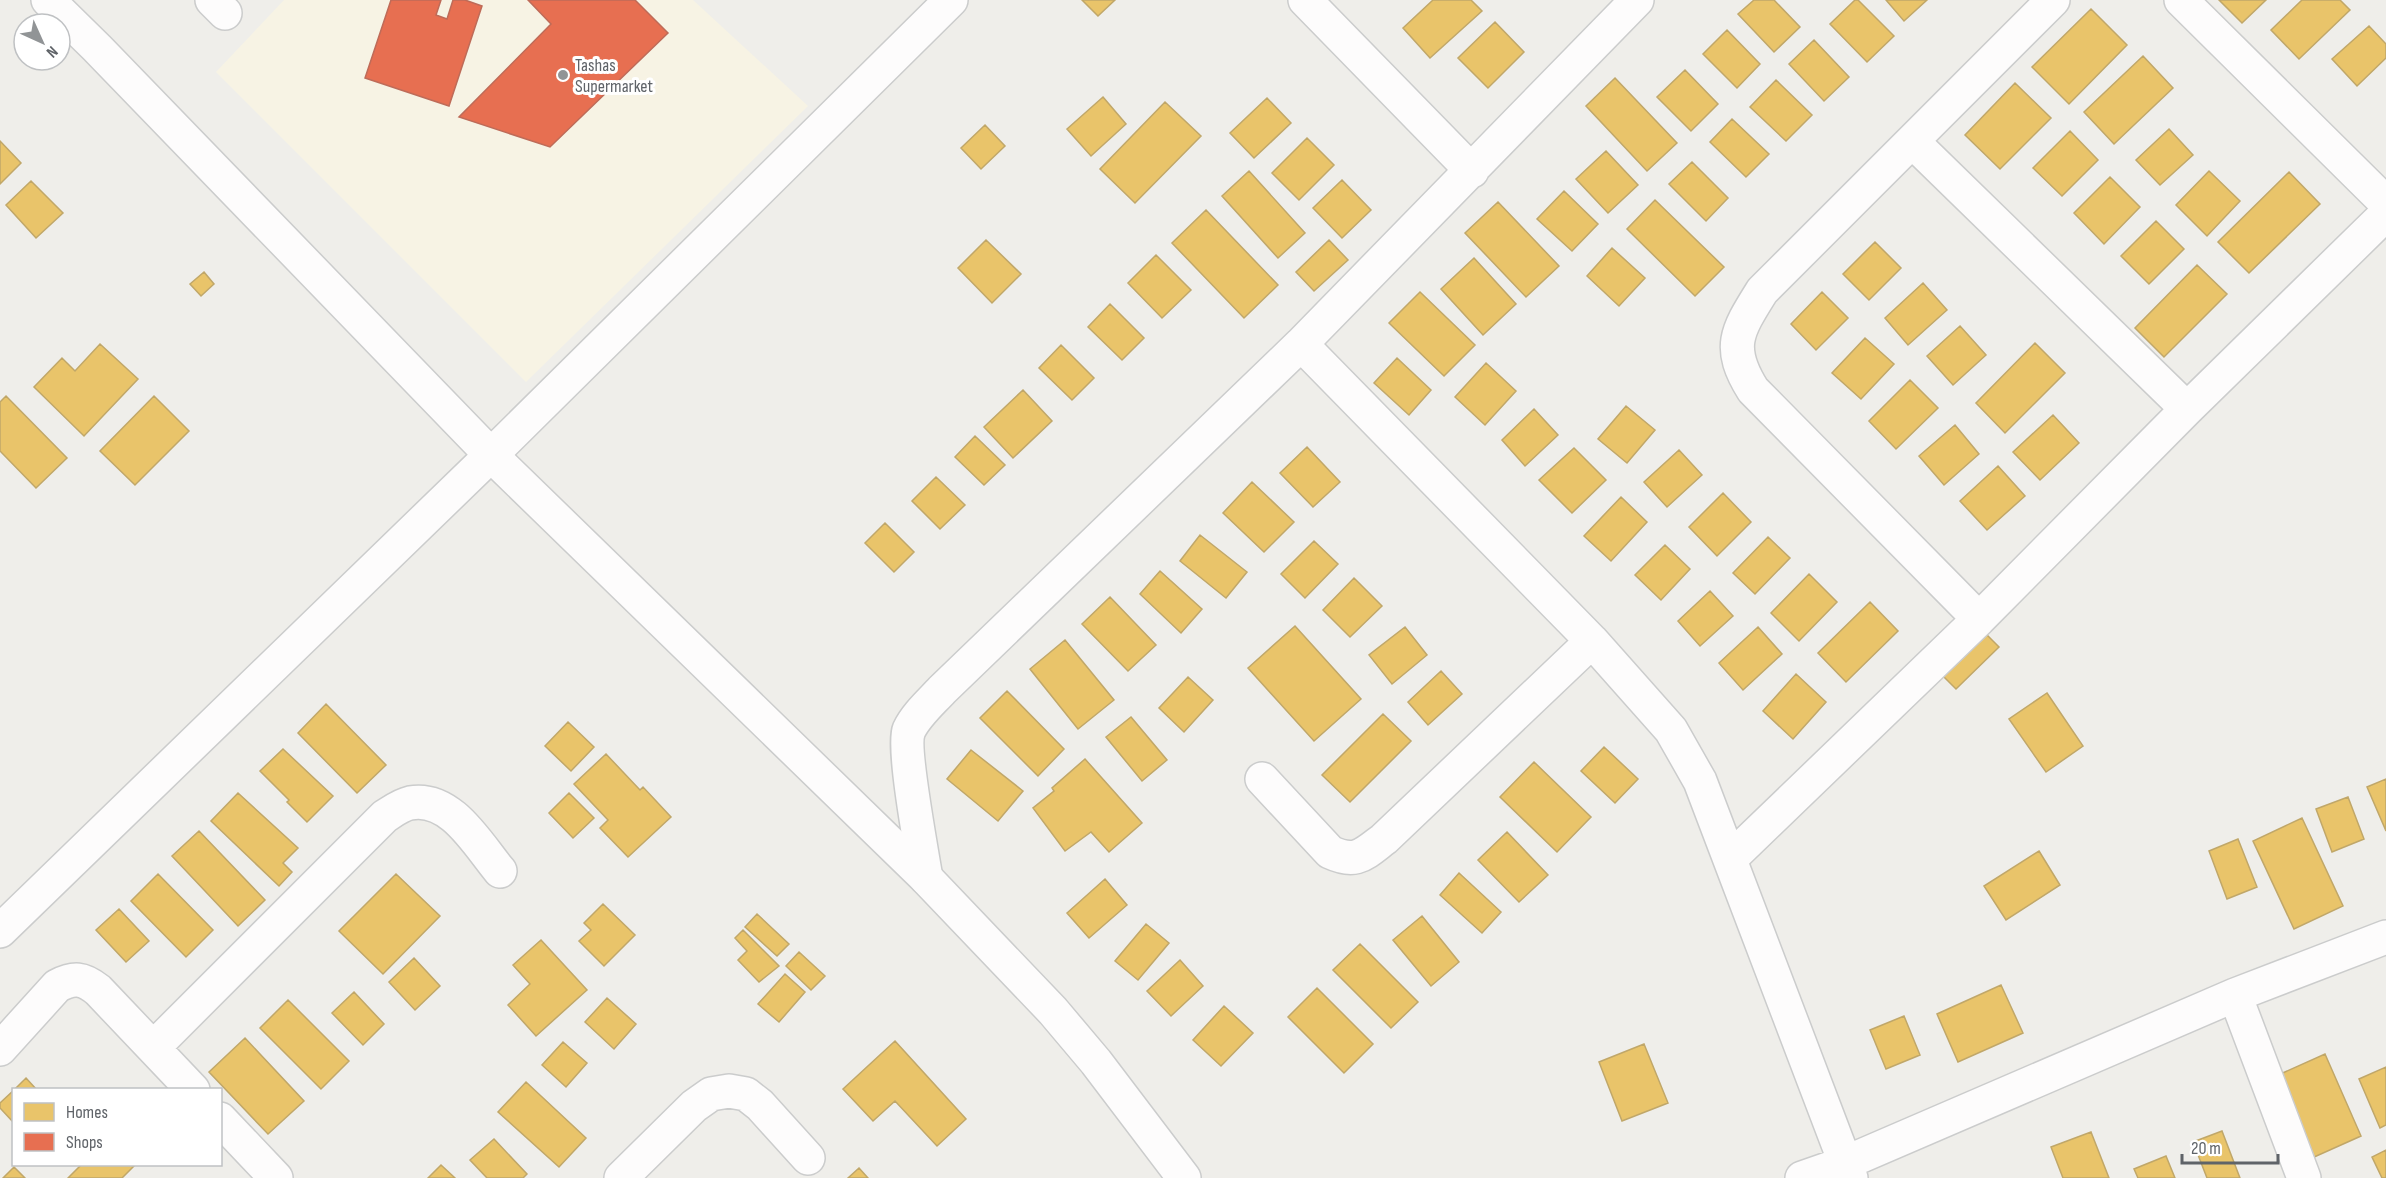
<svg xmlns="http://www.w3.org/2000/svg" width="2386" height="1178" font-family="'Sofia Sans Condensed',sans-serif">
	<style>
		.commercial { fill: #f7f3e4 }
		.homes { fill: #e9c46a; stroke: #c0a769; stroke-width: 1.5 }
		.shops { fill: #e76f51; stroke: #be6b58; stroke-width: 1.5 }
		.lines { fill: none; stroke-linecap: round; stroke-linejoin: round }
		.minor-casing { stroke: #cbcccc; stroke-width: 36 }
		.tertiary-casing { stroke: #cbcccc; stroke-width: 36 }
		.minor { stroke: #fdfcfc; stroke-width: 33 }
		.tertiary { stroke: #fdfcfc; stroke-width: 33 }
		.poi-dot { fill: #919496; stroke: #fff; stroke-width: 2 }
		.labels { text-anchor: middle; stroke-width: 6; stroke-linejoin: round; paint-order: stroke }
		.poi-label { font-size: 18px; fill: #5f6368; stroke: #fff; text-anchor: start }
	</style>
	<rect width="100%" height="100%" fill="#efeeea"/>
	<path class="commercial" d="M 284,0 L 693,0 L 808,106 L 526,382 L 216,72 Z"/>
	<path class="homes" d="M 1082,0 L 1115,0 L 1098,16 Z
		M 1433,0 L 1471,0 L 1482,11 L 1430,58 L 1403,28 Z
		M 1754,0 L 1774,0 L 1800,27 L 1774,52 L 1738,14 Z
		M 1855,0 L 1858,0 L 1894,36 L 1867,62 L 1830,24 Z
		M 1886,0 L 1927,0 L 1904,21 Z
		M 2219,0 L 2266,0 L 2242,23 Z
		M 2302,0 L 2340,0 L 2350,10 L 2299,59 L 2271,30 Z
		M 2091,9 L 2127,45 L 2069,104 L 2032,67 Z
		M 1495,22 L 1524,52 L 1488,88 L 1458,58 Z
		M 2369,26 L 2386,44 L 2386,58 L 2357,86 L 2332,59 Z
		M 1727,30 L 1760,64 L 1737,88 L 1703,54 Z
		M 1814,40 L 1849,77 L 1824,101 L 1789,64 Z
		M 2143,56 L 2173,88 L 2114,144 L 2084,112 Z
		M 1685,70 L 1718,104 L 1691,131 L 1657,97 Z
		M 1615,78 L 1677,143 L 1647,171 L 1586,106 Z
		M 1776,80 L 1812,115 L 1786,141 L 1750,107 Z
		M 2015,83 L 2051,118 L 2000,169 L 1965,135 Z
		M 1103,97 L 1126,124 L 1091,156 L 1067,129 Z
		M 1267,98 L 1291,123 L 1254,158 L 1230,133 Z
		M 1165,102 L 1201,136 L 1135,203 L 1100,169 Z
		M 1732,119 L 1769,154 L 1746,177 L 1710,142 Z
		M 985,125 L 1005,146 L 981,169 L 961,148 Z
		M 2169,129 L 2193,155 L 2160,185 L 2136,160 Z
		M 2070,131 L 2098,160 L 2062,196 L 2033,168 Z
		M 1307,138 L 1334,165 L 1299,200 L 1272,173 Z
		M 0,141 L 21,163 L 0,184 Z
		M 1606,151 L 1638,185 L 1608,213 L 1576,179 Z
		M 1692,162 L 1728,198 L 1706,221 L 1669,184 Z
		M 1249,171 L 1305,233 L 1278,258 L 1222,196 Z
		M 2209,171 L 2240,201 L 2207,236 L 2176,205 Z
		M 2289,172 L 2320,204 L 2249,273 L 2218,242 Z
		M 2110,177 L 2140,207 L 2104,244 L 2074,213 Z
		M 1342,180 L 1371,210 L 1342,238 L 1313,208 Z
		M 31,181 L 63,213 L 36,238 L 6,205 Z
		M 1564,191 L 1598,224 L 1572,251 L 1537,219 Z
		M 1655,200 L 1724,267 L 1695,296 L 1627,229 Z
		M 1498,202 L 1559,266 L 1526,297 L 1465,233 Z
		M 1206,210 L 1278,285 L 1244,318 L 1172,243 Z
		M 2156,221 L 2184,249 L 2149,284 L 2121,256 Z
		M 986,240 L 1021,274 L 992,303 L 958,268 Z
		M 1329,240 L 1348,260 L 1314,291 L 1296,272 Z
		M 1875,242 L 1901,268 L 1869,300 L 1843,274 Z
		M 1612,248 L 1645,278 L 1619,306 L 1587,276 Z
		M 1156,255 L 1191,290 L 1162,318 L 1128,283 Z
		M 1474,258 L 1516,304 L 1483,335 L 1441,289 Z
		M 2197,265 L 2227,294 L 2164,357 L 2135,328 Z
		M 204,272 L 214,284 L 201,296 L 190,284 Z
		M 1923,283 L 1947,310 L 1908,345 L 1885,318 Z
		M 1420,292 L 1475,345 L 1444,376 L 1389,323 Z
		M 1822,292 L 1848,318 L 1816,350 L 1791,324 Z
		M 1110,304 L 1144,338 L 1122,360 L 1088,327 Z
		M 1960,326 L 1986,355 L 1953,385 L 1927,356 Z
		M 1865,338 L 1894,364 L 1861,399 L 1832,373 Z
		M 2035,343 L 2065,373 L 2005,433 L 1976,403 Z
		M 100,344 L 138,379 L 84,436 L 34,387 L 62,358 L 75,371 Z
		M 1061,345 L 1094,378 L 1072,400 L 1039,368 Z
		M 1397,358 L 1431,390 L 1409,415 L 1374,383 Z
		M 1486,363 L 1516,391 L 1485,425 L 1455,397 Z
		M 1910,380 L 1938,408 L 1896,449 L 1869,421 Z
		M 1023,390 L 1052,421 L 1013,458 L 984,427 Z
		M 6,396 L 67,458 L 36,488 L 0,451 L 0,402 Z
		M 154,396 L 189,431 L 135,485 L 100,451 Z
		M 1626,406 L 1655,430 L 1627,463 L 1598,439 Z
		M 1534,409 L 1558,435 L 1525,466 L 1502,440 Z
		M 2053,415 L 2079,443 L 2040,480 L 2013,452 Z
		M 1955,425 L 1979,454 L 1944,485 L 1919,456 Z
		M 975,436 L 1005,465 L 984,485 L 955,457 Z
		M 1307,447 L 1340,482 L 1313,507 L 1280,473 Z
		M 1574,448 L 1606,480 L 1572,513 L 1539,480 Z
		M 1679,450 L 1702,475 L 1667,507 L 1644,482 Z
		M 1998,466 L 2025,496 L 1987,530 L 1960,501 Z
		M 936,477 L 965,505 L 940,529 L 912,501 Z
		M 1252,482 L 1294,522 L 1264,552 L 1223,513 Z
		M 1723,493 L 1751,522 L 1717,556 L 1689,527 Z
		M 1621,497 L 1647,522 L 1611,561 L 1584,536 Z
		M 885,523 L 914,552 L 894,572 L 865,543 Z
		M 1200,535 L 1247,572 L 1226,598 L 1180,561 Z
		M 1768,537 L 1790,558 L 1755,594 L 1733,573 Z
		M 1314,541 L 1338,564 L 1305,598 L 1281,574 Z
		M 1665,545 L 1690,569 L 1661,600 L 1635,575 Z
		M 1160,571 L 1202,609 L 1181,633 L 1140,594 Z
		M 1809,574 L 1837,602 L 1799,641 L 1771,613 Z
		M 1354,578 L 1382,606 L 1350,637 L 1323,610 Z
		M 1710,591 L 1733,616 L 1700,646 L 1678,621 Z
		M 1110,597 L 1156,645 L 1128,671 L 1082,624 Z
		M 1870,602 L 1898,631 L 1846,682 L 1818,653 Z
		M 1295,626 L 1361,699 L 1314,741 L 1248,668 Z
		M 1405,627 L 1427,655 L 1392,684 L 1369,655 Z
		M 1758,627 L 1782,654 L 1743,690 L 1719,663 Z
		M 1981,629 L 1999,647 L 1956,689 L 1937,670 Z
		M 1065,640 L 1114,700 L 1078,729 L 1030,669 Z
		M 1441,671 L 1462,694 L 1428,725 L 1408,702 Z
		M 1796,674 L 1826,702 L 1793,739 L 1763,711 Z
		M 1188,677 L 1213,700 L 1184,732 L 1159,708 Z
		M 1007,691 L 1064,749 L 1038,776 L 980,718 Z
		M 2047,693 L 2083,746 L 2046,772 L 2009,719 Z
		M 326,704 L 386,765 L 357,793 L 298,733 Z
		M 1383,714 L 1411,741 L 1350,802 L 1322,775 Z
		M 1131,717 L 1167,760 L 1142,781 L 1106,737 Z
		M 568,722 L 594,747 L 571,771 L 545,746 Z
		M 1604,747 L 1638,779 L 1615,803 L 1581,771 Z
		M 283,749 L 333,796 L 307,822 L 287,802 L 289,800 L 260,771 Z
		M 971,750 L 1023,791 L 998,821 L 947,779 Z
		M 606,754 L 640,790 L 643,787 L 671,817 L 628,857 L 600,828 L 608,820 L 574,784 Z
		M 1085,759 L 1142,823 L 1109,852 L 1091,832 L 1065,851 L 1033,808 L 1054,791 L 1052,788 Z
		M 1534,762 L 1591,817 L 1557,852 L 1500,797 Z
		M 2386,779 L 2386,831 L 2367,787 Z
		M 238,793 L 298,848 L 283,863 L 292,872 L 279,886 L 211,821 Z
		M 569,793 L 594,818 L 573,838 L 549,813 Z
		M 2348,797 L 2364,839 L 2332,852 L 2316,809 Z
		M 2302,818 L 2343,906 L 2294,929 L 2253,841 Z
		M 199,831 L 265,900 L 238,926 L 172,856 Z
		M 1507,832 L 1548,875 L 1519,902 L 1478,860 Z
		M 2238,839 L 2257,887 L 2227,899 L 2209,851 Z
		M 2039,851 L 2060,885 L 2006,920 L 1984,886 Z
		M 1459,873 L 1501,912 L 1482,933 L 1440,895 Z
		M 158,874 L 213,930 L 186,957 L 131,901 Z
		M 396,874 L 440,916 L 383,974 L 339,931 Z
		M 1105,879 L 1127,905 L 1089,938 L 1067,913 Z
		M 603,904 L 635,935 L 604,966 L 579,941 L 591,930 L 584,923 Z
		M 119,909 L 149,941 L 126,962 L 96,930 Z
		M 757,914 L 789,944 L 777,956 L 745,927 Z
		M 1422,916 L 1459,962 L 1431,986 L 1393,940 Z
		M 1146,924 L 1169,943 L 1138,980 L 1115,961 Z
		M 743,930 L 779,966 L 759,982 L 738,960 L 747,951 L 735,938 Z
		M 541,940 L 587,990 L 536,1036 L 508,1005 L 530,984 L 513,965 Z
		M 1360,944 L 1418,1002 L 1391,1028 L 1333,970 Z
		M 799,952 L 825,976 L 811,990 L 786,966 Z
		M 414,958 L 440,986 L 415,1010 L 389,982 Z
		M 1180,960 L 1203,986 L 1171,1016 L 1147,991 Z
		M 785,974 L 805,992 L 779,1022 L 758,1004 Z
		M 2001,985 L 2023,1033 L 1958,1062 L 1937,1014 Z
		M 1317,988 L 1373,1044 L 1344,1073 L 1288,1017 Z
		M 354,992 L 384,1024 L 363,1045 L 332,1013 Z
		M 607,998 L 636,1024 L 614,1049 L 585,1022 Z
		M 288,1000 L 349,1061 L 321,1089 L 260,1028 Z
		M 1224,1006 L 1253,1033 L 1221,1066 L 1193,1040 Z
		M 1904,1016 L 1920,1055 L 1886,1069 L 1870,1030 Z
		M 245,1038 L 304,1101 L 268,1134 L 209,1072 Z
		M 895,1041 L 966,1119 L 937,1146 L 895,1101 L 873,1121 L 843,1089 Z
		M 563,1042 L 587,1063 L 566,1087 L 542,1065 Z
		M 1644,1044 L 1668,1103 L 1622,1121 L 1599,1062 Z
		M 2325,1054 L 2361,1136 L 2312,1158 L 2276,1076 Z
		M 2386,1067 L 2386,1125 L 2380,1128 L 2359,1079 Z
		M 26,1078 L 37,1090 L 14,1090 Z
		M 526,1082 L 586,1138 L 559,1167 L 498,1112 Z
		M 14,1090 L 14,1123 L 0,1108 L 0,1103 Z
		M 2222,1131 L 2240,1178 L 2207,1178 L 2193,1142 Z
		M 2091,1132 L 2109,1178 L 2063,1178 L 2051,1147 Z
		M 494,1139 L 527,1174 L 523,1178 L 487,1178 L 470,1160 Z
		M 2386,1150 L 2386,1178 L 2382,1178 L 2372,1157 Z
		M 2166,1156 L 2175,1178 L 2138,1178 L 2134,1169 Z
		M 82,1164 L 136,1164 L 122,1178 L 68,1178 Z
		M 441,1165 L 455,1178 L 428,1178 Z
		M 14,1167 L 25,1178 L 3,1178 Z
		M 859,1168 L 868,1178 L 848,1178 Z"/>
	<path class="shops" d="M 391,0 L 441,0 L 436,15 L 447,19 L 453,0 L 465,0 L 482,6 L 449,106 L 365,78 Z
		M 528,0 L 635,0 L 668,33 L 550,147 L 459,117 L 551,24 Z"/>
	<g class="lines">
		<g class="minor-casing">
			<path id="minor" d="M 212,0 L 225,13
				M 1305,0 L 1472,171
				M 2181,0 L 2386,203
				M 1912,141 L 2187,409
				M 1301,344 L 1592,641 L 1671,730 L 1700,781 L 1851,1178
				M 491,455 L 951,0
				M 1979,619 L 1753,390 C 1726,347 1737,331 1762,291 L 2053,0
				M 1262,779 L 1330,852 C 1356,864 1363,855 1384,839 L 1592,641
				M 1730,859 L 1979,619 L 2187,409 L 2386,214
				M 926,878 C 922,854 902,746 909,730 C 916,715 931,702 942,690 L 1301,344 L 1637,0
				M 2235,995 L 2304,1178
				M 154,1047 L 385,816 C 393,811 401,805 410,803 C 451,795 478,845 500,871
				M 0,1049 L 57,986 C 74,977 83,978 98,990 L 193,1090
				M 220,1119 L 276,1178
				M 621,1178 L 694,1106 L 711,1094 L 729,1091 L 746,1094 L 760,1105 L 808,1158
				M 1802,1178 L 1845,1163 L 2235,995 L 2386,937"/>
		</g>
		<g class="tertiary-casing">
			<path id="tertiary" d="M 48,0 L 97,48 L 491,455 L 926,878 L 1053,1011 L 1096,1062 L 1184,1178
				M 0,931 L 491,455"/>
		</g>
		<use href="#minor" class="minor"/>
		<use href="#tertiary" class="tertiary"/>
	</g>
	<circle class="poi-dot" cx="563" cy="75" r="6"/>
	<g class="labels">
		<g class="poi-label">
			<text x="575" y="71">Tashas<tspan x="575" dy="21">Supermarket</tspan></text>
		</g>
	</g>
	<rect x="12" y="1088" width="210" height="78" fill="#ffffff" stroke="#bfc1c3" stroke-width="1.5"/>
	<rect x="24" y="1103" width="30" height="18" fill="#e9c46a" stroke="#bfc1c3" stroke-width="1.5"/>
	<text x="66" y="1118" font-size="18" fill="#5f6368">Homes</text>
	<rect x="24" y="1133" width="30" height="18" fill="#e76f51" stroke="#bfc1c3" stroke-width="1.5"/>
	<text x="66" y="1148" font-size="18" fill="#5f6368">Shops</text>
	<g transform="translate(42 42) rotate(135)"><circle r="28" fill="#ffffff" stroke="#bfc1c3" stroke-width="1.5"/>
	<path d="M0-4.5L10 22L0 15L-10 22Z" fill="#919496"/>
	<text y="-9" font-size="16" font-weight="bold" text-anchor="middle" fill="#5f6368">N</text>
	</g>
	<path d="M2182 1154v9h96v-9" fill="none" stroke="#5f6368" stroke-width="3"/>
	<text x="2191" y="1154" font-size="18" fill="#5f6368" stroke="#ffffff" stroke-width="4.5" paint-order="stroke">20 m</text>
</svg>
